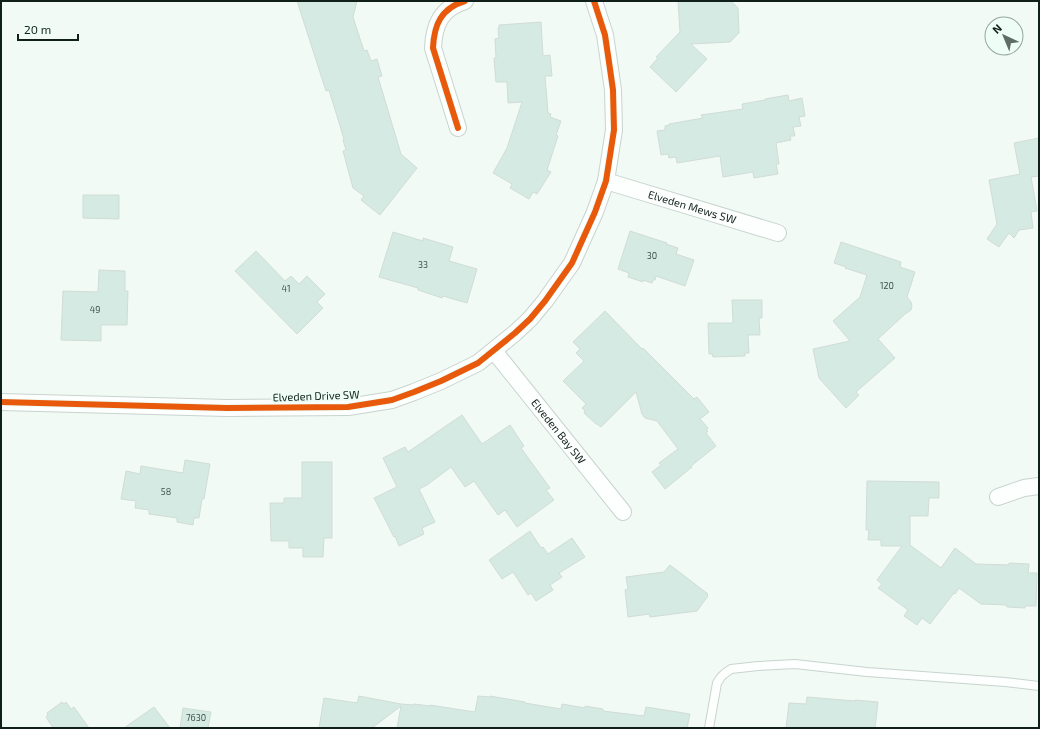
<svg xmlns="http://www.w3.org/2000/svg" width="1040" height="729" font-family="'Exo 2',sans-serif">
	<style>
		.building { fill: #d4eae2; stroke: #d1dcd7 }
		.lines { fill: none; stroke-linecap: round; stroke-linejoin: round }
		.lane-casing { stroke: #c8d4ce; stroke-width: 10 }
		.street-casing { stroke: #c8d4ce; stroke-width: 18 }
		.lane { stroke: #fdfefe; stroke-width: 8 }
		.street { stroke: #fdfefe; stroke-width: 16 }
		.cycleway-casing { stroke: #eefef7; stroke-width: 8 }
		.cycleway { stroke: #e8590c; stroke-width: 6 }
		.labels { text-anchor: middle; stroke-width: 4; stroke-linejoin: round; paint-order: stroke }
		.number-label { font-size: 9px; fill: #41524c }
		.street-label { font-size: 11px; fill: #101f1a; stroke: #eefef7 }
	</style>
	<rect width="100%" height="100%" fill="#f2faf6"/>
	<path class="building" d="M 297,1 L 357,1 L 353,17 L 364,51 L 367,50 L 371,61 L 377,59 L 382,76 L 378,77 L 401,154 L 417,168 L 380,215 L 361,200 L 364,196 L 353,188 L 343,151 L 346,150 L 343,140 L 344,139 L 329,90 L 326,91 Z
		M 678,1 L 731,1 L 738,8 L 739,33 L 730,42 L 691,44 L 707,59 L 676,92 L 650,67 L 658,58 L 656,57 L 680,32 Z
		M 541,22 L 543,56 L 550,55 L 552,76 L 545,76 L 548,113 L 551,114 L 550,117 L 561,121 L 556,135 L 558,136 L 547,170 L 551,172 L 537,194 L 533,192 L 529,199 L 510,188 L 512,184 L 493,173 L 507,148 L 522,102 L 508,103 L 507,82 L 496,82 L 494,58 L 496,58 L 495,39 L 499,38 L 498,28 L 499,28 L 499,25 Z
		M 788,95 L 789,101 L 802,98 L 805,116 L 799,117 L 801,126 L 793,127 L 795,136 L 790,136 L 791,140 L 776,143 L 779,164 L 776,164 L 778,174 L 754,178 L 753,172 L 723,177 L 720,156 L 677,163 L 676,157 L 669,158 L 668,154 L 661,155 L 657,131 L 665,130 L 665,126 L 669,125 L 669,124 L 703,118 L 701,115 L 743,109 L 742,104 L 765,100 L 765,99 Z
		M 1039,138 L 1039,176 L 1031,177 L 1037,211 L 1031,212 L 1033,228 L 1019,230 L 1014,238 L 1009,233 L 999,247 L 987,239 L 997,224 L 989,180 L 1020,174 L 1014,143 Z
		M 83,195 L 119,195 L 119,219 L 83,218 Z
		M 630,231 L 667,243 L 666,244 L 678,248 L 676,254 L 694,260 L 685,286 L 656,276 L 655,280 L 653,280 L 652,283 L 643,280 L 643,282 L 628,277 L 629,273 L 618,269 Z
		M 393,232 L 423,241 L 423,238 L 453,247 L 449,261 L 477,269 L 467,303 L 443,296 L 442,298 L 418,290 L 418,288 L 379,277 Z
		M 841,242 L 901,262 L 900,267 L 915,272 L 907,297 L 911,302 L 912,306 L 911,310 L 905,314 L 878,339 L 895,358 L 856,392 L 859,395 L 846,408 L 819,378 L 813,349 L 850,341 L 833,321 L 860,297 L 867,275 L 845,268 L 846,267 L 834,263 Z
		M 256,251 L 285,281 L 291,276 L 299,284 L 307,276 L 325,294 L 317,302 L 323,308 L 297,334 L 235,271 Z
		M 99,270 L 125,271 L 125,291 L 128,291 L 127,325 L 101,325 L 101,341 L 61,340 L 63,291 L 98,292 Z
		M 732,300 L 762,300 L 762,318 L 759,318 L 760,335 L 748,335 L 749,353 L 745,353 L 745,356 L 713,357 L 712,354 L 709,354 L 708,323 L 733,323 Z
		M 605,311 L 642,349 L 643,348 L 694,399 L 697,397 L 709,412 L 700,419 L 708,428 L 706,429 L 708,431 L 706,433 L 716,446 L 691,466 L 692,467 L 665,489 L 652,472 L 661,465 L 659,463 L 678,449 L 657,421 L 645,418 L 642,414 L 636,392 L 601,427 L 597,424 L 596,424 L 584,413 L 585,411 L 582,408 L 586,404 L 563,381 L 584,361 L 576,353 L 580,349 L 573,342 Z
		M 462,415 L 482,444 L 510,425 L 524,446 L 521,448 L 550,488 L 546,490 L 554,500 L 517,527 L 505,510 L 498,515 L 474,481 L 465,487 L 451,467 L 427,485 L 419,489 L 435,522 L 422,528 L 424,534 L 399,546 L 395,536 L 394,537 L 374,498 L 397,487 L 383,458 L 405,447 L 408,452 Z
		M 185,460 L 210,464 L 204,499 L 202,499 L 199,518 L 194,518 L 193,525 L 177,522 L 177,518 L 149,514 L 149,510 L 135,508 L 136,501 L 121,499 L 126,471 L 140,474 L 141,466 L 183,473 Z
		M 302,462 L 332,462 L 332,538 L 324,538 L 323,557 L 303,557 L 303,548 L 289,548 L 289,541 L 271,541 L 270,503 L 284,503 L 284,498 L 302,498 Z
		M 867,481 L 939,482 L 939,498 L 929,498 L 928,516 L 910,516 L 910,545 L 941,568 L 955,548 L 976,564 L 1009,565 L 1009,563 L 1029,564 L 1028,573 L 1037,573 L 1036,606 L 1025,606 L 1025,608 L 1007,607 L 1007,605 L 981,604 L 959,588 L 955,594 L 954,593 L 930,624 L 922,618 L 917,625 L 904,616 L 908,610 L 878,588 L 882,584 L 877,580 L 902,546 L 881,546 L 881,540 L 868,540 L 869,530 L 866,530 Z
		M 530,531 L 541,548 L 543,547 L 548,554 L 572,538 L 585,557 L 559,573 L 562,577 L 550,585 L 553,590 L 536,601 L 531,593 L 528,595 L 513,572 L 502,579 L 489,560 Z
		M 670,565 L 708,594 L 707,595 L 708,596 L 697,611 L 650,617 L 649,614 L 628,617 L 625,590 L 628,589 L 626,577 L 664,572 Z
		M 359,696 L 401,704 L 414,705 L 414,704 L 430,706 L 430,705 L 475,712 L 478,696 L 490,697 L 490,696 L 525,702 L 525,703 L 561,709 L 562,704 L 585,708 L 585,706 L 603,709 L 603,711 L 644,716 L 646,707 L 690,714 L 687,728 L 397,728 L 401,706 L 372,728 L 319,728 L 324,698 L 357,703 Z
		M 807,697 L 855,701 L 855,700 L 878,702 L 875,728 L 786,728 L 789,703 L 806,704 Z
		M 62,702 L 64,704 L 66,702 L 71,709 L 74,707 L 89,728 L 53,728 L 46,717 L 48,715 L 47,713 Z
		M 154,707 L 170,728 L 124,728 Z
		M 183,708 L 211,712 L 208,728 L 180,728 Z"/>
	<g class="lines">
		<g class="lane-casing">
			<path id="lane" d="M 709,728 L 717,683 L 721,677 L 724,674 L 731,669 L 758,666 L 795,664 L 867,672 L 1005,682 L 1039,686"/>
		</g>
		<g class="street-casing">
			<g id="street">
				<path d="M 458,128 L 433,48 C 434,25 441,8 465,1"/>
				<path id="s1" d="M 606,181 L 778,233"/>
				<path id="s2" d="M 494,351 L 623,512"/>
				<path d="M 1,402 L 227,408 L 348,407 L 392,400 L 414,392 L 441,381 L 478,363 L 515,333 L 530,319 L 545,301 L 572,263 L 595,212 L 606,181 L 614,130 L 613,90 L 609,62 L 605,35 L 594,1"/>
				<path d="M 998,497 L 1024,488 L 1039,486"/>
			</g>
		</g>
		<use href="#lane" class="lane"/>
		<use href="#street" class="street"/>
		<g class="cycleway-casing">
			<path id="cycleway" d="M 458,128 L 433,48 C 434,25 441,8 465,1
				M 1,402 L 227,408 L 348,407 L 392,400 L 414,392 L 441,381 L 478,363 L 515,333 L 530,319 L 545,301 L 572,263 L 595,212 L 606,181 L 614,130 L 613,90 L 609,62 L 605,35 L 594,1"/>
		</g>
		<use href="#cycleway" class="cycleway"/>
	</g>
	<g class="labels">
		<g class="number-label">
			<text x="652" y="259">30</text>
			<text x="423" y="268">33</text>
			<text x="887" y="289">120</text>
			<text x="286" y="292">41</text>
			<text x="95" y="313">49</text>
			<text x="166" y="495">58</text>
			<text x="196" y="721">7630</text>
		</g>
		<g class="street-label">
			<text dy="4" stroke="none"><textPath href="#s1" startOffset="90">Elveden Mews SW</textPath></text>
			<text transform="translate(316 396) rotate(-2)" y="4">Elveden Drive SW</text>
			<text dy="4" stroke="none"><textPath href="#s2" startOffset="103">Elveden Bay SW</textPath></text>
		</g>
	</g>
	<rect width="1040" height="729" fill="none" stroke="#101f1a" stroke-width="4"/>
	<g transform="translate(1004 36) rotate(316)"><circle r="19" fill="#eefef7" stroke="#95a59f"/>
	<path d="M0-3L7 15L0 10L-7 15Z" fill="#5f6c67"/>
	<text y="-6" font-size="11" font-weight="bold" text-anchor="middle" fill="#101f1a">N</text>
	</g>
	<path d="M18 34v6h60v-6" fill="none" stroke="#101f1a" stroke-width="2"/>
	<text x="24" y="34" font-size="12" fill="#101f1a" stroke="#eefef7" stroke-width="3" paint-order="stroke">20 m</text>
</svg>
